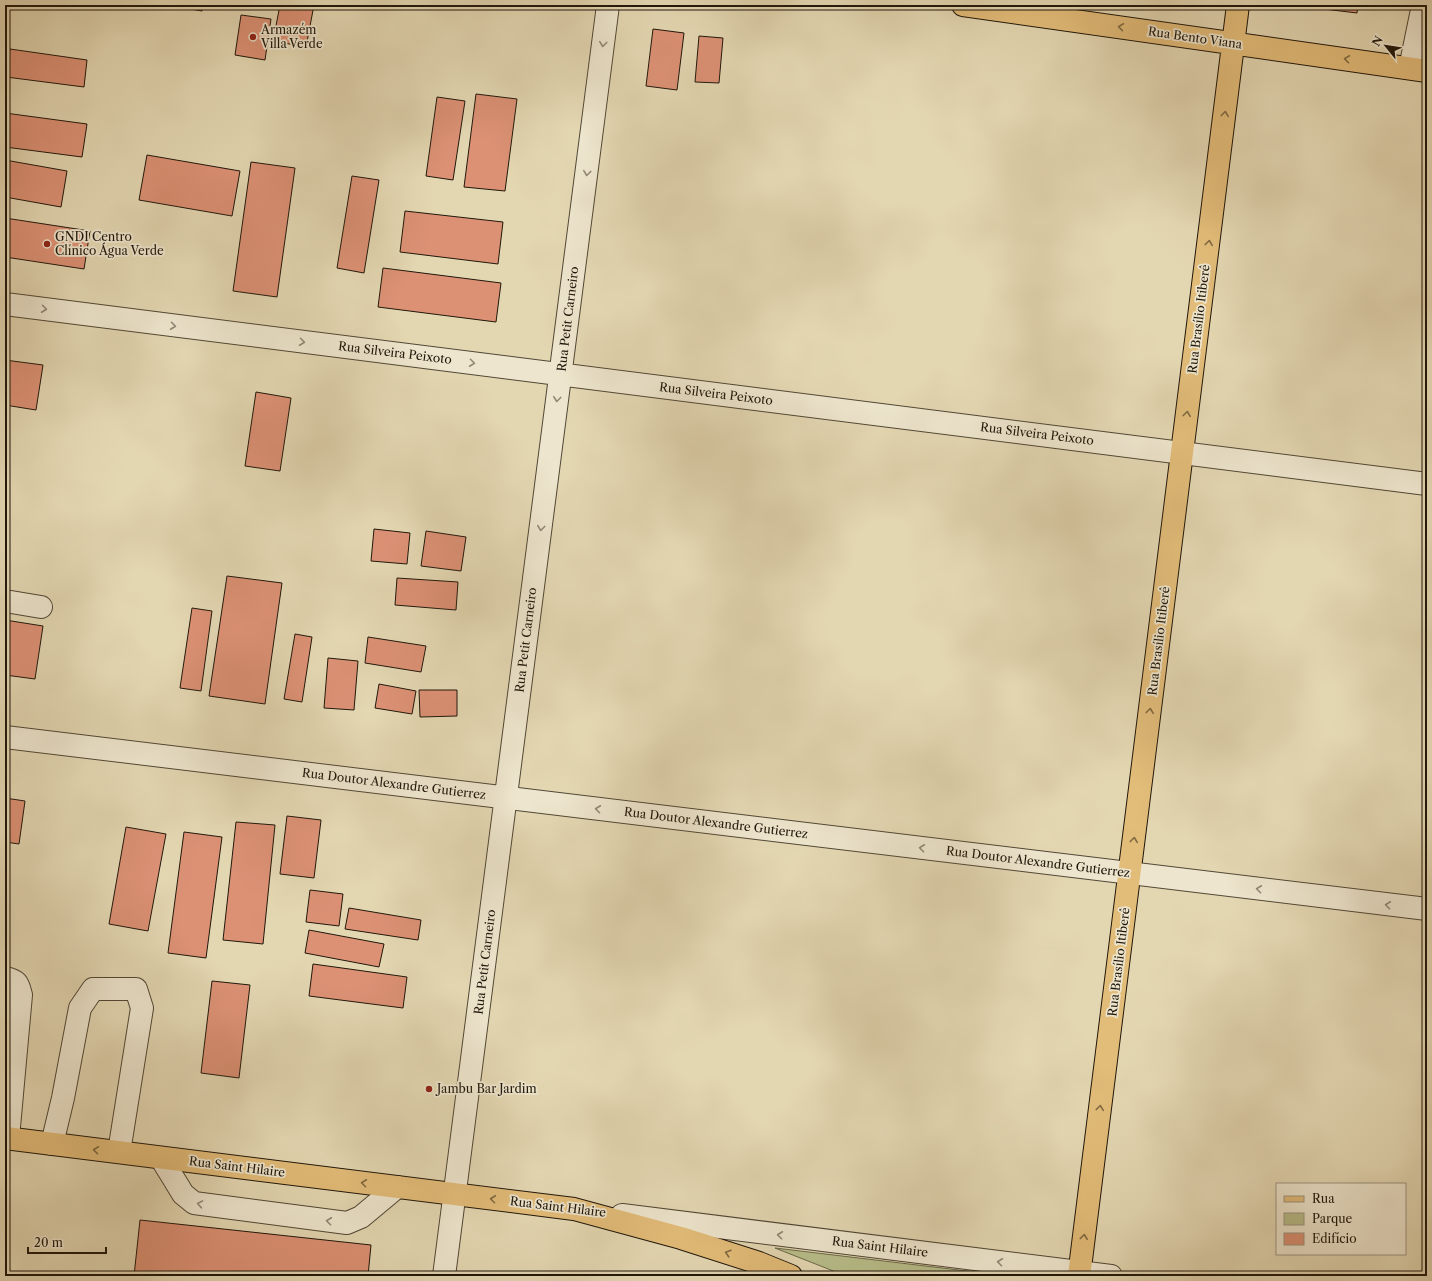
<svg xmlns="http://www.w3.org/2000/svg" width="1432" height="1281" font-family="'Libre Caslon Text',serif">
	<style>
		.green { fill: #b7bd89; stroke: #6c6a4a }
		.building { fill: #dc9175; stroke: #20170b }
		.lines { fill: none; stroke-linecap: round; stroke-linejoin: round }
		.minor-casing { stroke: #514735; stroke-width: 24 }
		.major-casing { stroke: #20170b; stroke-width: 24 }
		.minor { stroke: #ede5cd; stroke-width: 22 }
		.major { stroke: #e2bc79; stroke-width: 22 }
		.oneway { stroke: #816a42 }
		.oneway2 { stroke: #918876 }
		.poi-dot { fill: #8f2418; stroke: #ede5cd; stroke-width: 1.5 }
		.labels { text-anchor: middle; stroke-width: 3.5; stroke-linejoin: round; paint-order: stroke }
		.poi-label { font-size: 12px; fill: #20170b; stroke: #ede5cd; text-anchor: start }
		.street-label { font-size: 12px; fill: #20170b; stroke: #ede5cd }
	</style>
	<rect width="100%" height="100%" fill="#e3d7b2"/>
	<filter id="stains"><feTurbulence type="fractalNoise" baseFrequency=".005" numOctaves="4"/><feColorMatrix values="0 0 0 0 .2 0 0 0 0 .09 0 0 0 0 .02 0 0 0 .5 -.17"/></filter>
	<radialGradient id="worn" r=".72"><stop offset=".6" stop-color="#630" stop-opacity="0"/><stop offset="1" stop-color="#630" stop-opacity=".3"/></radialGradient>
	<path class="green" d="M 775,1248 L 1009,1276 L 846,1276 Z"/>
	<path class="building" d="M 180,5 L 203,5 L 202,11 L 179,7 Z
		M 280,5 L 314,5 L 306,47 L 273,41 Z
		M 1291,5 L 1358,5 L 1357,13 Z
		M 241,15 L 271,19 L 265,60 L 235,55 Z
		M 653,29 L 684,33 L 677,90 L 646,86 Z
		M 699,36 L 723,38 L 719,83 L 695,82 Z
		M 10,49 L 87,60 L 84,87 L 6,77 Z
		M 476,94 L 517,99 L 505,191 L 464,187 Z
		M 437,97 L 465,101 L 453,180 L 426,176 Z
		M 5,113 L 87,124 L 82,157 L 5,147 Z
		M 147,155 L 240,171 L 232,216 L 139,200 Z
		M 5,160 L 67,171 L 61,207 L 5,197 Z
		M 251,162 L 295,168 L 277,297 L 233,291 Z
		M 352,176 L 379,180 L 364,273 L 337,268 Z
		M 405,211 L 503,222 L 498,264 L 400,252 Z
		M 5,218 L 90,231 L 84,269 L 5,257 Z
		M 383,268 L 501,283 L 496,322 L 378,307 Z
		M 5,360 L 43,365 L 36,410 L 5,405 Z
		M 256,392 L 291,398 L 280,471 L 245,466 Z
		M 5,430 L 9,431 L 5,459 Z
		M 374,529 L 410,533 L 407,564 L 371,561 Z
		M 426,531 L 466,537 L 461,571 L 421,566 Z
		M 227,576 L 282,583 L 265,704 L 209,696 Z
		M 397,578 L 458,582 L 456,610 L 395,605 Z
		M 192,608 L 212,611 L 201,691 L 180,688 Z
		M 5,620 L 43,626 L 35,679 L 5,675 Z
		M 295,634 L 312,637 L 302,702 L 284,699 Z
		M 368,637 L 426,646 L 421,672 L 365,663 Z
		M 328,658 L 358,661 L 354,710 L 324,708 Z
		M 379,684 L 416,691 L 412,714 L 375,708 Z
		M 419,690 L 457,690 L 457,716 L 420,717 Z
		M 5,798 L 25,801 L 19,844 L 5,842 Z
		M 287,816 L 321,820 L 314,878 L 280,874 Z
		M 236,822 L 275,825 L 263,944 L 223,940 Z
		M 126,827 L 166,834 L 148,931 L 109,924 Z
		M 184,832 L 222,837 L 206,958 L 168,953 Z
		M 310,890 L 343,894 L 339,926 L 306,922 Z
		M 349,908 L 421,920 L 418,940 L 345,929 Z
		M 309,930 L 384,944 L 379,967 L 305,953 Z
		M 313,964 L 407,977 L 403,1008 L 309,996 Z
		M 212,981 L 250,985 L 239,1078 L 201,1073 Z
		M 140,1220 L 371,1245 L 368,1276 L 134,1276 Z"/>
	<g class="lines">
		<g class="minor-casing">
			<path id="minor" d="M 1410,68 L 1423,5
				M 5,304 L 1427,484
				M 5,601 L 41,607
				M 5,737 L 1427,909
				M 5,978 C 18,981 18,983 21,995 L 8,1138
				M 52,1144 L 63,1098 L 80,1008 L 93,989 L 136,989 L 142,1008 L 119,1152
				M 161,1158 L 183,1194 L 194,1203 L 347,1223 L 361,1217 L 397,1187
				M 622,1215 L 1111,1276
				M 444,1276 L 608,5"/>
		</g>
		<g class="major-casing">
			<path id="major" d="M 963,5 L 1427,71
				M 5,1138 L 574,1209 L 681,1238 L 759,1263 L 791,1276
				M 1079,1276 L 1238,5"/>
		</g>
		<use href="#minor" class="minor"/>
		<use href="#major" class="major"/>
	</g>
	<defs><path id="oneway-chevron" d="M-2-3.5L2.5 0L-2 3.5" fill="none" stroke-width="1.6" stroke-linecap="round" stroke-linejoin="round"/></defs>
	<g class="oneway">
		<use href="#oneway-chevron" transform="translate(1121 27) rotate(-172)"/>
		<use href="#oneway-chevron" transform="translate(1347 59) rotate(-172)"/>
		<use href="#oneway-chevron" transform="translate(1225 114) rotate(-83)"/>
		<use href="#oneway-chevron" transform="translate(1209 243) rotate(-83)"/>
		<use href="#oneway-chevron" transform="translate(1187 414) rotate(-83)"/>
		<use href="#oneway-chevron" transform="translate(1150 711) rotate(-83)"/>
		<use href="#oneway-chevron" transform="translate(1134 840) rotate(-83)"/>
		<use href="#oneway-chevron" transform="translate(1100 1108) rotate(-83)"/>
		<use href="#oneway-chevron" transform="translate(96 1150) rotate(-173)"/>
		<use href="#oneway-chevron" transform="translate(364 1183) rotate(-173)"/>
		<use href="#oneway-chevron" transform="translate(493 1199) rotate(-173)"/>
		<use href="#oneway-chevron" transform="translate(1084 1237) rotate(-83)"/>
		<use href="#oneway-chevron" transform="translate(728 1253) rotate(-162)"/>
	</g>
	<g class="oneway2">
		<use href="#oneway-chevron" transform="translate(603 44) rotate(97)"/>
		<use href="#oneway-chevron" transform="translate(587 173) rotate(97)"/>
		<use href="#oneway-chevron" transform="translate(44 309) rotate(7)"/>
		<use href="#oneway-chevron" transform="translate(173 326) rotate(7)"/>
		<use href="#oneway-chevron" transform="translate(302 342) rotate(7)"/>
		<use href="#oneway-chevron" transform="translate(472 363) rotate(7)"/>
		<use href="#oneway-chevron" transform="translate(557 399) rotate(97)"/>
		<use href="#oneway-chevron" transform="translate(541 528) rotate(97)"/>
		<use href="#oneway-chevron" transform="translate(598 809) rotate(-173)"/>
		<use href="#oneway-chevron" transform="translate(922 848) rotate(-173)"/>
		<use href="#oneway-chevron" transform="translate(1259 889) rotate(-173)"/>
		<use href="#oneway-chevron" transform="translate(1388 905) rotate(-173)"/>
		<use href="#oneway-chevron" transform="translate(200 1204) rotate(-170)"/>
		<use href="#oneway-chevron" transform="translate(329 1221) rotate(-173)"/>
		<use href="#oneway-chevron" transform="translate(780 1235) rotate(-173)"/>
		<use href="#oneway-chevron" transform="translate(1000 1262) rotate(-173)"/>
	</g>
	<g class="poi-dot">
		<circle cx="253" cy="37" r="4"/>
		<circle cx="47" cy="244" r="4"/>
		<circle cx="429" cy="1089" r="4"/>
	</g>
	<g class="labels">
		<g class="poi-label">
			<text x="261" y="34">Armazém<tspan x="261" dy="14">Villa Verde</tspan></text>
			<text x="55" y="241">GNDI Centro<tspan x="55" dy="14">Clínico Água Verde</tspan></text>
			<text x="437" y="1093">Jambu Bar Jardim</text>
		</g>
		<g class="street-label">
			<text transform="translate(1195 38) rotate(8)" y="4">Rua Bento Viana</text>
			<text transform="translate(568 319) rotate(-83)" y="4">Rua Petit Carneiro</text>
			<text transform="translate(1199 319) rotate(-83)" y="4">Rua Brasílio Itiberê</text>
			<text transform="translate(395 353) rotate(7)" y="4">Rua Silveira Peixoto</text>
			<text transform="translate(716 394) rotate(7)" y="4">Rua Silveira Peixoto</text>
			<text transform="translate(1037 434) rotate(7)" y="4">Rua Silveira Peixoto</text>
			<text transform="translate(526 640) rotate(-83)" y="4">Rua Petit Carneiro</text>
			<text transform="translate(1159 641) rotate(-83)" y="4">Rua Brasílio Itiberê</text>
			<text transform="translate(394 784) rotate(7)" y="4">Rua Doutor Alexandre Gutierrez</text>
			<text transform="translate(716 823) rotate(7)" y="4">Rua Doutor Alexandre Gutierrez</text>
			<text transform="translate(1038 862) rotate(7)" y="4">Rua Doutor Alexandre Gutierrez</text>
			<text transform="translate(485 962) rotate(-83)" y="4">Rua Petit Carneiro</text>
			<text transform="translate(1119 962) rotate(-83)" y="4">Rua Brasílio Itiberê</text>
			<text transform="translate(237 1167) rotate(7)" y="4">Rua Saint Hilaire</text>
			<text transform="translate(558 1207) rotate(7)" y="4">Rua Saint Hilaire</text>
			<text transform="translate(880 1247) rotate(7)" y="4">Rua Saint Hilaire</text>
		</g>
	</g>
	<rect width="1432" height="1281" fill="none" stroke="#e3d7b2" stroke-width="20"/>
	<rect x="6" y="6" width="1420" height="1269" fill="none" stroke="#20170b" stroke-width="2"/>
	<rect x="10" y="10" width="1412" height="1261" fill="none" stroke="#20170b"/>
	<rect x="1276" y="1183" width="130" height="72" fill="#ede5cd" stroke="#9b937f"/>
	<rect x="1284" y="1196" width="20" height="6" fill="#e2bc79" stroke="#9b937f"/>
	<text x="1312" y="1203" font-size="12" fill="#20170b">Rua</text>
	<rect x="1284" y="1213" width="20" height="12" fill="#b7bd89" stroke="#9b937f"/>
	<text x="1312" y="1223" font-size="12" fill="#20170b">Parque</text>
	<rect x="1284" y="1233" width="20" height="12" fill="#dc9175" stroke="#9b937f"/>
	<text x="1312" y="1243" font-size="12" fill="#20170b">Edifício</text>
	<g transform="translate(1386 46) rotate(300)" stroke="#ede5cd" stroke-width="3" paint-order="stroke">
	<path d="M0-3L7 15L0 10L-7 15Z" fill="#20170b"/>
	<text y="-6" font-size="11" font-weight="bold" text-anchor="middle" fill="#20170b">N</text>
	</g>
	<path d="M28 1247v6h78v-6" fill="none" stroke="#20170b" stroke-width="2"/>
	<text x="34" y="1247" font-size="12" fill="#20170b" stroke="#ede5cd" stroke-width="3" paint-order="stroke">20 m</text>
	<rect width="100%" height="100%" filter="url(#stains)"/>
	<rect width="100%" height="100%" fill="url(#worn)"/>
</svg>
